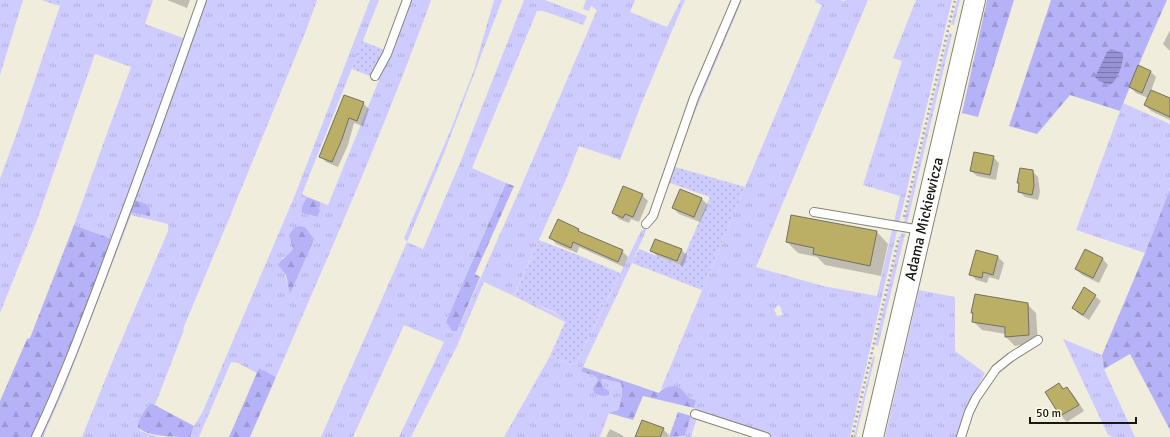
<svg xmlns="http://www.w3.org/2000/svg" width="1170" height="437" font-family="Signika,sans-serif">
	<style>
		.grass { fill: url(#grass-tufts); fill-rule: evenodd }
		.forest { fill: url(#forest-firs) }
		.garden { fill: url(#garden-dots) }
		.water { fill: url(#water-rules) }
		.shadow { fill: #0003 }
		.building { fill: #bbaf65; stroke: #737162 }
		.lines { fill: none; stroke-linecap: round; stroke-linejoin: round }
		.service-casing { stroke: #868474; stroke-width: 10 }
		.tertiary-casing { stroke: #868474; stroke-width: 22 }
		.path { stroke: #aba89b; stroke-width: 2.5; stroke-dasharray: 2 3; stroke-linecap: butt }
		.service { stroke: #fff; stroke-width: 8 }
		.tertiary { stroke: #fff; stroke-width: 20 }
		.labels { text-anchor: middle; stroke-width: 3; stroke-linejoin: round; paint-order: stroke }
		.street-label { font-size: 15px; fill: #181711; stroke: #fdfbe9 }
	</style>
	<defs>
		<pattern id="grass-tufts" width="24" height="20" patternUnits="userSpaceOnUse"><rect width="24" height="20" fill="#ceccff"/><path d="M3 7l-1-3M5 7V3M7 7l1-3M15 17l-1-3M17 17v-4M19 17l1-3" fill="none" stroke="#b0aeda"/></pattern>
		<pattern id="forest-firs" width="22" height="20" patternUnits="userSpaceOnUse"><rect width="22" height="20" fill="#b6b2f7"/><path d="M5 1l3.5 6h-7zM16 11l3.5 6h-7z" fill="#9c98d3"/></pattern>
		<pattern id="garden-dots" width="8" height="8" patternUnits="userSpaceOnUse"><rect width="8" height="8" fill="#ceccff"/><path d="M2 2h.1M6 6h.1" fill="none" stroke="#b0aeda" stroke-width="1.8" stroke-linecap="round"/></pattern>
		<pattern id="water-rules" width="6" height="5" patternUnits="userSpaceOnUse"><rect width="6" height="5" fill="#9692d4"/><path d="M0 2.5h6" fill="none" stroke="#7976ab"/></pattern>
	</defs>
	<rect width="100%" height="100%" fill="#f0eddc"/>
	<path class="grass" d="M 0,0 L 23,0 L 0,75 Z
		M 62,0 L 153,0 L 145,24 L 186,39 L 112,239 L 74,225 L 131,67 L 95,54 L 36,223 L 0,313 L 0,179 L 19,127 Z
		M 205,0 L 317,0 L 307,28 L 224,231 L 183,329 L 184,330 L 155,405 L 151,403 C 143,411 137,419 140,431 L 159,437 L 82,437 L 116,353 L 168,231 L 168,224 L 131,215 L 65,387 L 43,437 L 39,437 C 97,292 157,148 205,0 Z
		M 370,0 L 379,0 L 302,194 L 307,197 L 302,206 L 305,214 L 307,214 L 316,217 L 320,202 L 328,205 L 379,80 L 376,79 L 409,0 L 431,0 C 385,128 330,252 276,377 L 259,368 L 257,373 L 238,363 L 231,362 L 199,437 L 190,437 L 194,426 L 203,411 L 295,195 ZM 314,239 L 287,284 L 282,258 L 289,255 L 293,249 L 291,241 Z
		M 494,0 L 502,0 L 443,156 L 407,242 L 423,249 L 460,163 L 524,0 L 545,0 L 587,16 L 583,25 L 543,11 L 537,11 L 472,168 L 506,183 L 446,322 L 452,331 L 457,331 L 520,189 L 597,10 L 591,6 L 589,11 L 583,9 L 586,0 L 635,0 L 630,12 L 667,27 L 681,0 L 685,0 L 642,102 L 620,160 L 579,146 L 565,182 L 514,295 L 553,312 L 565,322 L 514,296 L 484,282 L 457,346 L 411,437 L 399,437 L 444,342 L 404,325 L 353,437 L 321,437 L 407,242 L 404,238 L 449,134 L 474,70 Z
		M 739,0 L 742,0 L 684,138 L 683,136 Z
		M 816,0 L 840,0 L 844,1 L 846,0 L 868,0 L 756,267 L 823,286 L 877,296 L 892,230 L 897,231 L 850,437 L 760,437 L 697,418 L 691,437 L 685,437 L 691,416 L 697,417 L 699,410 L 694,408 L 696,400 L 689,399 L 680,388 L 675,387 L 665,388 L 661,389 L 745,187 L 822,5 L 815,2 ZM 779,305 L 780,306 L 783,315 L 777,316 L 774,309 Z
		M 916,0 L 952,0 L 899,223 L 894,222 L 900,196 L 863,185 L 902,61 L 893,58 Z
		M 957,0 L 960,0 L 954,25 L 951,25 Z
		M 949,33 L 952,34 L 907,223 L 904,222 Z
		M 1123,103 L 1170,124 L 1170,189 L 1145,253 L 1076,230 Z
		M 648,226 L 632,263 L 581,371 C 586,375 594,374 598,380 L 593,388 L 595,393 L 608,391 L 603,387 L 601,379 L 604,379 L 621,383 C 623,389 621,405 618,410 L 609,413 L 600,437 L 504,437 L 550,356 L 575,366 L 641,231 Z
		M 901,233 L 905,234 L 878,346 L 875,345 Z
		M 919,290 L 955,297 L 955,351 L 985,373 L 963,415 L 957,437 L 885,437 Z
		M 1063,339 L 1102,355 L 1104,369 L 1135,437 L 1113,437 L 1108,435 Z
		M 873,356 L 875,357 L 856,437 L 854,437 Z"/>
	<path class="forest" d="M 987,0 L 1014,0 L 978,117 L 962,113 Z
		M 1051,0 L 1167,0 L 1147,45 L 1120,111 L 1070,95 L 1037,134 L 1009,126 Z
		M 506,183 L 514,186 L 475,274 L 480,277 L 457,331 L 452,331 L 446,322 Z
		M 1170,189 L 1170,430 L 1130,354 L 1104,369 L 1102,355 L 1145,253 Z
		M 307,197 L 320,202 L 319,209 L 320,211 L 317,217 L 307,214 L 305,214 L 302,212 L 302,206 Z
		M 133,200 C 143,202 152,204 150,216 L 129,212 Z
		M 74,225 L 112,239 L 56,386 L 32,437 L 0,437 L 0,401 L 27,339 L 30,338 Z
		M 298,226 L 305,227 L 314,239 L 290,294 L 286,275 L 278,265 C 282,258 288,256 293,249 L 289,235 L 294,228 Z
		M 583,367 L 659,393 C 663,387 674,384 680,388 C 688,394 684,398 696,400 L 694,408 L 643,396 L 633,420 L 609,413 L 618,410 C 621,405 623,389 621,383 L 604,379 L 601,379 L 603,387 L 609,391 L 609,394 C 604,398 600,395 594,393 L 593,388 L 598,380 C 594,373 586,375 581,371 Z
		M 259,368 L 276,377 L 250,437 L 229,437 Z
		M 151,403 L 194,426 L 190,437 C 177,437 146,437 138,427 C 139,417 144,410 151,403 Z
		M 678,412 L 691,416 L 685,436 L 669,437 Z"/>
	<path class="garden" d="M 41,0 L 62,0 L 60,6 Z
		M 362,41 L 385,50 L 375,70 L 370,76 L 352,69 Z
		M 672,166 L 745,187 L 702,290 L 632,263 L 639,249 L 680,265 L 710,197 L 667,182 Z
		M 539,240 L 578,255 L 620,273 L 575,366 L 550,356 L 565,322 L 553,311 L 514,296 Z"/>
	<path class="water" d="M 1111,49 L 1123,53 C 1124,62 1118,80 1110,85 L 1099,81 L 1095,77 L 1107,52 Z"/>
	<path class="shadow" d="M 167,0 L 190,0 L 187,8 Z
		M 1170,30 L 1170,51 L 1163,44 Z
		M 1150,71 L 1156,77 L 1151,91 L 1170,99 L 1170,120 L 1151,111 L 1145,105 L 1148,98 L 1136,93 L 1130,87 Z
		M 345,96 L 363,103 L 369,109 L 363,126 L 354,123 L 348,145 L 338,167 L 326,162 L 321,157 Z
		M 993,157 L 999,163 L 996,180 L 977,176 L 971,171 Z
		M 1032,171 L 1038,177 L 1040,192 L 1038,200 L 1025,197 L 1019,191 L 1020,184 L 1018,182 Z
		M 642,195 L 648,201 L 639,222 L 631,219 L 629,223 L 619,219 L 613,213 Z
		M 702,199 L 708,205 L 700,222 L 679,214 L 673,208 Z
		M 578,230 L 583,234 L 622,251 L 628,257 L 624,267 L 579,247 L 577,253 L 556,244 L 551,238 Z
		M 877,232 L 888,244 L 881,276 L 825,265 L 817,257 L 798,253 L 787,242 Z
		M 652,250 L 682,250 L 687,256 L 683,266 L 657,256 Z
		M 1085,251 L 1103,259 L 1108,265 L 1099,283 L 1082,275 L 1076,269 Z
		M 977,252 L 998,257 L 1004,263 L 999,280 L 989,277 L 987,283 L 976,280 L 971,274 Z
		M 1095,296 L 1101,301 L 1089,320 L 1079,314 L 1073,308 Z
		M 1027,304 L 1036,313 L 1038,343 L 1015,346 L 1006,337 L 1006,334 L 982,330 L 973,321 L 974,314 L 972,313 Z
		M 1059,384 L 1065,390 L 1067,388 L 1073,394 L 1084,411 L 1067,422 L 1061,416 L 1046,392 Z
		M 610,429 L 622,435 L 624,437 L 606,437 Z
		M 663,429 L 669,435 L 668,437 L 637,437 Z"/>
	<path class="building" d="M 1138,65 L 1151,71 L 1142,93 L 1129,87 Z
		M 1151,90 L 1170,98 L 1170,117 L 1144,105 Z
		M 344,95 L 364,102 L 357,121 L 349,118 L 342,139 L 332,162 L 319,157 Z
		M 974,152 L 994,156 L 990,175 L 970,171 Z
		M 1020,168 L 1033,170 L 1034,186 L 1032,195 L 1018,192 L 1019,183 L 1017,183 Z
		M 623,186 L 643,194 L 633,217 L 625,214 L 623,218 L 612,213 Z
		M 680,189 L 702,198 L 694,217 L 672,208 Z
		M 791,215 L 877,231 L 870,266 L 813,254 L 814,248 L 786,242 Z
		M 558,219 L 579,229 L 578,231 L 623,250 L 618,262 L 573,242 L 571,248 L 549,238 Z
		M 655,239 L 682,249 L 677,261 L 650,251 Z
		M 1085,249 L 1103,258 L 1093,278 L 1075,269 Z
		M 976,250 L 998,256 L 993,275 L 983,272 L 982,278 L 969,275 Z
		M 1084,287 L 1096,295 L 1083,315 L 1072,308 Z
		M 975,294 L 1028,303 L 1029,335 L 1005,337 L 1005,327 L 972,322 L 973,313 L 971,313 Z
		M 1059,383 L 1063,389 L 1067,387 L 1079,405 L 1060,416 L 1045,392 Z
		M 642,420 L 664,428 L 660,437 L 635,437 Z"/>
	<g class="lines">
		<g class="service-casing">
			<path id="service" d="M 375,76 L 387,54 L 407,0
				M 814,212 L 921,230
				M 646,224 L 653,216 L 655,210 L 694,98 L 736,0
				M 695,414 L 766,437
				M 36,437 C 64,378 86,318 109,257 C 141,172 172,86 202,0
				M 961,437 L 969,412 L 976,398 L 996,369 L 1011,357 L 1038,340"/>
		</g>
		<g class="tertiary-casing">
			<g id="tertiary">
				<path id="s1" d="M 873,437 L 975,0"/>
			</g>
		</g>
		<path class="path" d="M 904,217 L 955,0
			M 852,437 L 899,237"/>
		<use href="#service" class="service"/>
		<use href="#tertiary" class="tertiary"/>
	</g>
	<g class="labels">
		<g class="street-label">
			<text dy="5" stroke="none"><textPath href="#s1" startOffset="224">Adama Mickiewicza</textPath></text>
		</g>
	</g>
	<path d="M1030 417v6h106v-6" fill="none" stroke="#181711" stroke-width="2"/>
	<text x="1036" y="417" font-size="12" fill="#181711" stroke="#fdfbe9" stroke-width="3" paint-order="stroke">50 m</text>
</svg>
